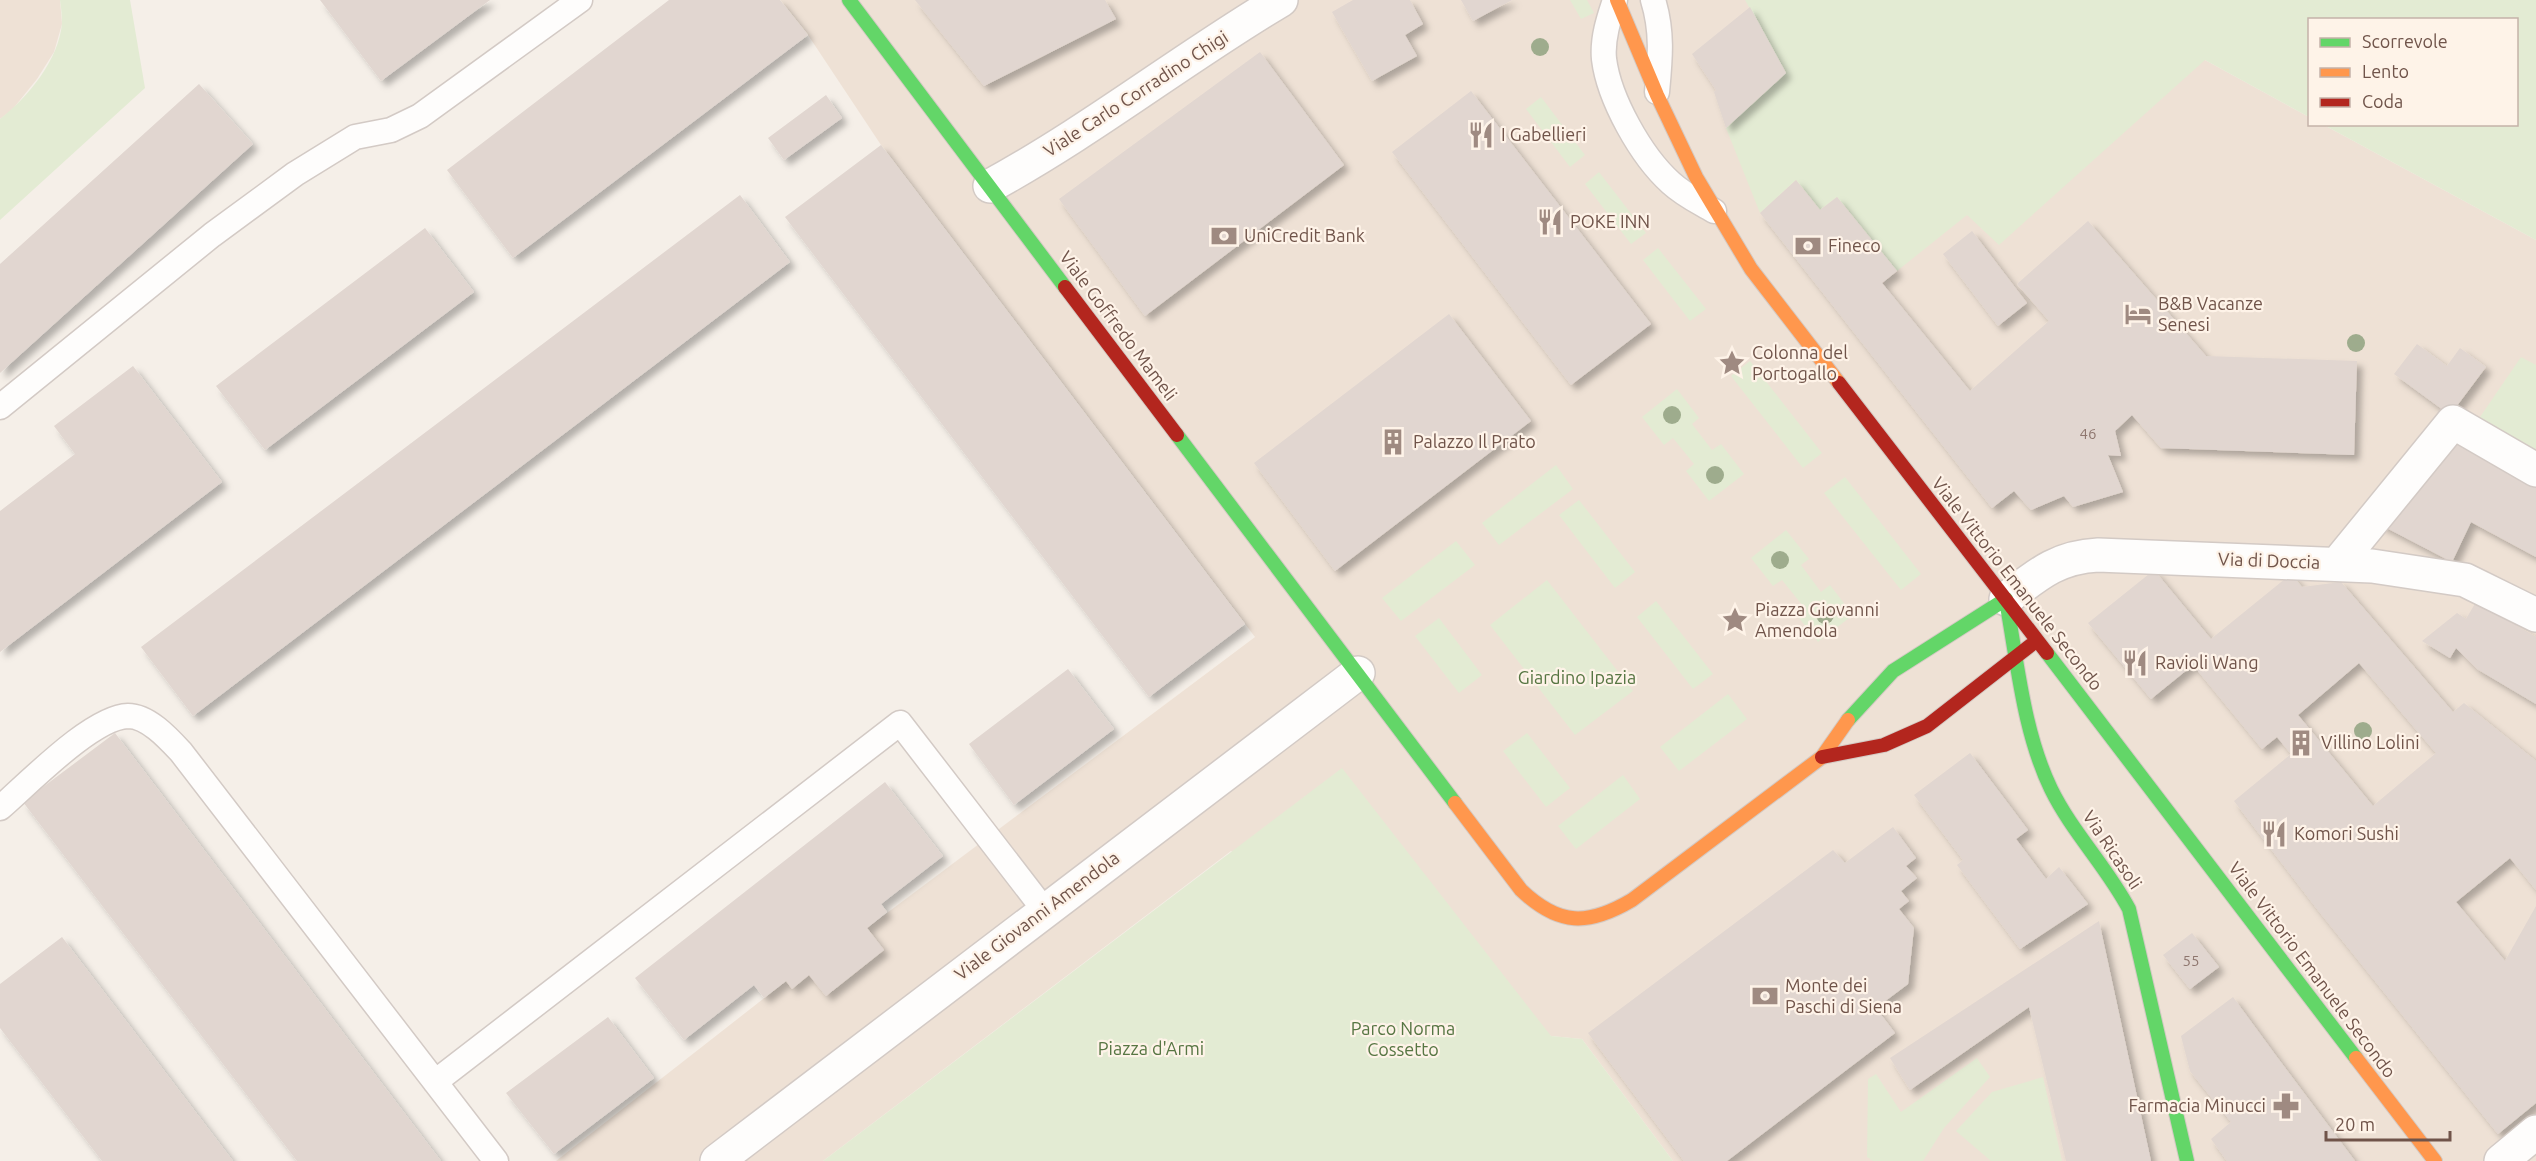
<svg xmlns="http://www.w3.org/2000/svg" width="2536" height="1161" font-family="Ubuntu,sans-serif">
	<style>
		.residential { fill: #eee1d5 }
		.green { fill: #e3ebd3 }
		.building { fill: #e1d6d0; fill-rule: evenodd; filter: url(#shadow) }
		.lines { fill: none; stroke-linecap: round; stroke-linejoin: round }
		.lane-casing { stroke: #d3cac5; stroke-width: 27 }
		.street-casing { stroke: #d3cac5; stroke-width: 36 }
		.fast-casing { stroke: #d4cac4; stroke-width: 16 }
		.slow-casing { stroke: #d4cac4; stroke-width: 16 }
		.jam-casing { stroke: #d4cac4; stroke-width: 16 }
		.lane { stroke: #fefdfc; stroke-width: 24 }
		.street { stroke: #fefdfc; stroke-width: 33 }
		.fast { stroke: #63d668; stroke-width: 14 }
		.slow { stroke: #ff974d; stroke-width: 14 }
		.jam { stroke: #b3261e; stroke-width: 14 }
		.tree { fill: #9eac8d }
		.labels { text-anchor: middle; stroke-width: 4.5; stroke-linejoin: round; paint-order: stroke }
		.number-label { font-size: 15px; fill: #8e766e }
		.street-label { font-size: 18px; fill: #70544a; stroke: #fef3e8 }
		.poi-label { font-size: 18px; fill: #70544a; stroke: #fef3e8; text-anchor: start }
		.park-label { font-size: 18px; fill: #577643; stroke: #fef3e8 }
	</style>
	<defs>
		<filter id="shadow"><feDropShadow dx="5.5" dy="5.5" stdDeviation="3" flood-color="#0004"/></filter>
	</defs>
	<rect width="100%" height="100%" fill="#f5efe8"/>
	<path class="residential" d="M 0,0 L 60,0 L 62,24 L 54,52 L 37,79 L 12,110 L 0,119 Z
		M 780,0 L 2011,0 L 2205,60 L 2309,117 L 2310,124 L 2324,125 L 2536,240 L 2536,1161 L 1673,1161 L 1582,1039 L 1551,1036 L 1231,851 L 823,1161 L 556,1161 L 786,981 L 867,928 L 1255,637 L 881,145 L 808,35 Z"/>
	<path class="green" d="M 60,0 L 130,0 L 145,88 L 0,220 L 0,119 C 28,97 59,60 62,23 C 62,16 61,7 60,0 Z
		M 1570,0 L 1587,0 L 1594,13 L 1581,19 Z
		M 1745,0 L 2536,0 L 2536,240 L 2324,125 L 2516,124 L 2516,20 L 2310,20 L 2309,117 L 2205,60 L 1999,245 L 1967,215 L 1897,271 L 1837,197 L 1820,210 L 1796,180 L 1760,213 L 1726,128 L 1786,73 Z
		M 1541,97 L 1585,155 L 1570,167 L 1526,109 Z
		M 1599,172 L 1646,233 L 1631,244 L 1585,184 Z
		M 1658,248 L 1706,309 L 1690,321 L 1643,260 Z
		M 2521,357 L 2536,365 L 2536,450 L 2484,429 L 2478,420 Z
		M 1750,361 L 1822,453 L 1803,468 L 1731,376 Z
		M 1677,389 L 1699,418 L 1692,424 L 1712,450 L 1721,444 L 1744,474 L 1709,501 L 1686,471 L 1694,464 L 1673,438 L 1664,445 L 1642,417 Z
		M 1556,465 L 1573,489 L 1499,545 L 1482,523 Z
		M 1845,477 L 1921,574 L 1901,590 L 1824,493 Z
		M 1579,500 L 1635,572 L 1615,588 L 1559,515 Z
		M 1786,530 L 1809,559 L 1801,565 L 1821,592 L 1830,585 L 1853,615 L 1818,642 L 1795,613 L 1803,606 L 1782,580 L 1773,586 L 1751,558 Z
		M 1456,541 L 1475,565 L 1401,621 L 1382,598 Z
		M 1547,580 L 1633,691 L 1575,735 L 1490,625 Z
		M 1656,601 L 1713,674 L 1693,689 L 1637,617 Z
		M 1439,618 L 1482,675 L 1459,693 L 1415,636 Z
		M 1728,694 L 1747,719 L 1679,771 L 1660,747 Z
		M 1527,733 L 1570,788 L 1546,807 L 1503,751 Z
		M 1342,768 L 1551,1036 L 1582,1039 L 1673,1161 L 823,1161 Z
		M 1623,775 L 1640,799 L 1576,849 L 1558,826 Z
		M 1977,1058 L 1990,1077 L 1944,1128 L 1923,1161 L 1873,1161 L 1867,1157 L 1868,1079 L 1876,1074 L 1901,1112 Z
		M 2043,1077 L 2062,1161 L 1991,1161 L 1956,1131 L 1992,1092 Z"/>
	<path class="building" d="M 320,0 L 490,0 L 381,81 Z
		M 669,0 L 780,0 L 808,35 L 513,258 L 447,170 Z
		M 915,0 L 1105,0 L 1116,19 L 984,86 Z
		M 1353,0 L 1410,0 L 1423,24 L 1405,35 L 1417,56 L 1372,81 L 1332,12 Z
		M 1461,0 L 1512,0 L 1473,21 Z
		M 1750,7 L 1786,73 L 1726,128 L 1714,92 L 1716,90 L 1692,54 Z
		M 1260,52 L 1344,165 L 1145,316 L 1059,199 Z
		M 199,84 L 253,144 L 0,373 L 0,264 Z
		M 1471,91 L 1651,324 L 1571,385 L 1392,152 Z
		M 826,95 L 842,118 L 784,160 L 768,138 Z
		M 881,145 L 1245,624 L 1149,697 L 785,217 Z
		M 1796,180 L 1820,210 L 1837,197 L 1897,271 L 1882,283 L 1970,391 L 2049,321 L 2017,284 L 2088,221 L 2206,356 L 2357,361 L 2354,455 L 2161,448 L 2132,415 L 2115,431 L 2121,456 L 2108,455 L 2123,492 L 2073,507 L 2064,496 L 2031,510 L 2014,491 L 1992,508 L 1760,213 Z
		M 740,195 L 790,262 L 193,716 L 141,647 Z
		M 425,228 L 474,292 L 265,450 L 216,386 Z
		M 1972,231 L 2027,303 L 1998,326 L 1943,254 Z
		M 1449,314 L 1531,421 L 1335,571 L 1254,463 Z
		M 2417,344 L 2447,366 L 2460,348 L 2486,367 L 2450,415 L 2394,374 Z
		M 133,366 L 222,482 L 0,652 L 0,511 L 75,454 L 54,426 Z
		M 2448,431 L 2536,481 L 2536,557 L 2471,522 L 2452,562 L 2377,523 Z
		M 2154,570 L 2211,639 L 2291,574 L 2302,587 L 2341,582 L 2453,712 L 2464,703 L 2536,761 L 2536,890 L 2510,858 L 2456,902 L 2505,961 L 2536,906 L 2536,1103 L 2498,1134 L 2317,909 L 2234,801 L 2291,754 L 2277,737 L 2262,749 L 2193,665 L 2151,699 L 2088,623 ZM 2359,663 L 2436,753 L 2373,806 L 2298,715 Z
		M 2476,602 L 2536,637 L 2536,704 L 2477,669 L 2456,648 L 2450,658 L 2422,641 L 2457,613 L 2466,619 Z
		M 1068,669 L 1114,729 L 1014,805 L 969,744 Z
		M 115,733 L 441,1161 L 297,1161 L 23,802 Z
		M 1970,753 L 2028,830 L 2016,839 L 2046,879 L 2059,867 L 2088,904 L 2020,949 L 1957,865 L 1963,860 L 1914,795 Z
		M 885,782 L 943,856 L 881,904 L 887,912 L 867,928 L 884,950 L 826,996 L 809,975 L 792,989 L 786,981 L 764,998 L 754,985 L 684,1040 L 635,978 Z
		M 1893,827 L 1916,858 L 1906,866 L 1917,878 L 1901,891 L 1909,901 L 1899,909 L 1914,928 L 1908,984 L 1876,1008 L 1895,1033 L 1727,1161 L 1684,1161 L 1588,1033 L 1833,850 L 1845,863 Z
		M 2099,921 L 2151,1161 L 2066,1161 L 2029,1007 L 1910,1090 L 1890,1058 Z
		M 2192,933 L 2219,967 L 2190,989 L 2163,955 Z
		M 62,937 L 233,1161 L 102,1161 L 0,1028 L 0,984 Z
		M 2233,997 L 2277,1057 L 2355,1161 L 2227,1161 L 2211,1139 L 2231,1122 L 2190,1071 L 2181,1036 Z
		M 608,1017 L 654,1078 L 554,1154 L 506,1093 Z"/>
	<g class="lines">
		<g class="lane-casing">
			<path id="lane" d="M 1615,0 C 1609,18 1602,39 1604,59 C 1609,99 1641,156 1671,183 C 1684,195 1699,202 1714,211
				M 1653,0 C 1663,32 1660,60 1657,92
				M 0,407 L 212,235 L 295,174 L 355,137 L 391,130 L 420,116 L 580,0
				M 0,808 C 28,784 92,717 128,716 C 148,716 168,738 181,752 L 496,1161
				M 435,1082 L 900,723 L 1045,911"/>
		</g>
		<g class="street-casing">
			<path id="street" d="M 990,186 C 1091,131 1182,59 1281,0
				M 2338,563 L 2453,422 L 2536,470
				M 2006,599 C 2037,575 2057,557 2098,555 L 2372,566 L 2465,580 L 2536,615
				M 717,1161 L 1358,673
				M 2501,1161 L 2536,1132"/>
		</g>
		<g class="fast-casing">
			<path id="fast" d="M 849,0 L 1065,287
				M 1177,435 L 1455,803
				M 2007,606 C 2018,667 2024,733 2051,789 C 2072,832 2107,867 2129,909 L 2187,1161
				M 2047,653 L 2356,1058
				M 1848,720 L 1893,671 L 2006,599"/>
		</g>
		<g class="slow-casing">
			<path id="slow" d="M 1617,0 L 1657,95 L 1696,177 L 1751,269 L 1839,383
				M 1455,803 L 1521,890 C 1559,926 1588,926 1632,900 L 1822,757 L 1848,720
				M 2356,1058 L 2435,1161"/>
		</g>
		<g class="jam-casing">
			<path id="jam" d="M 1065,287 L 1177,435
				M 1839,383 L 2047,653
				M 1822,757 L 1884,745 L 1927,726 L 2031,645"/>
		</g>
		<use href="#lane" class="lane"/>
		<use href="#street" class="street"/>
		<use href="#fast" class="fast"/>
		<use href="#slow" class="slow"/>
		<use href="#jam" class="jam"/>
	</g>
	<g class="tree">
		<circle cx="1540" cy="47" r="9"/>
		<circle cx="2356" cy="343" r="9"/>
		<circle cx="1672" cy="415" r="9"/>
		<circle cx="1715" cy="475" r="9"/>
		<circle cx="1780" cy="560" r="9"/>
		<circle cx="1825" cy="615" r="9"/>
		<circle cx="2363" cy="731" r="9"/>
	</g>
	<defs>
		<g id="restaurant-bare" transform="scale(2.07)"><path d="M-5-6h1v4h1v-4h1v4h1v-4h1v5L-1.5 .5V6h-2V.5L-5-1ZM5-6V6H3V1.5H1.5Q1.5-4 5-6Z" fill="#9f8a81" stroke="#fef3e8" stroke-width="2.5" paint-order="stroke"/></g>
		<g id="bank-bare" transform="scale(2.07)"><path d="M-6-4H6V4H-6ZM0-2.3a2.3 2.3 0 1 0 0 4.6a2.3 2.3 0 1 0 0-4.6Z" fill="#9f8a81" stroke="#fef3e8" stroke-width="2.5" paint-order="stroke"/></g>
		<g id="hotel-bare" transform="scale(2.07)"><path d="M-6-4.5h1.5V1H6V5H4.5V3h-9V5H-6ZM-4 0a1.8 1.8 0 1 1 3.6 0ZM.5 0V-2.5h3Q6-2.5 6 0Z" fill="#9f8a81" stroke="#fef3e8" stroke-width="2.5" paint-order="stroke"/></g>
		<g id="sight-bare" transform="scale(2.07)"><path d="M0-6L1.8-2.2L6-1.7L2.9 1.2L3.7 5.4L0 3.3L-3.7 5.4L-2.9 1.2L-6-1.7L-1.8-2.2Z" fill="#9f8a81" stroke="#fef3e8" stroke-width="2.5" paint-order="stroke"/></g>
		<g id="building-bare" transform="scale(2.07)"><path d="M-4-6H4V6H1V3H-1V6H-4ZM-2.5-4.3h1.7v1.8h-1.7ZM.8-4.3h1.7v1.8H.8ZM-2.5-1h1.7V.8h-1.7ZM.8-1h1.7V.8H.8Z" fill="#9f8a81" stroke="#fef3e8" stroke-width="2.5" paint-order="stroke"/></g>
		<g id="pharmacy-bare" transform="scale(2.07)"><path d="M-2-6h4v4h4v4h-4v4h-4v-4h-4v-4h4Z" fill="#9f8a81" stroke="#fef3e8" stroke-width="2.5" paint-order="stroke"/></g>
	</defs>
	<g fill-rule="evenodd">
		<use href="#restaurant-bare" x="1481" y="135"/>
		<use href="#restaurant-bare" x="1550" y="222"/>
		<use href="#bank-bare" x="1224" y="236"/>
		<use href="#bank-bare" x="1808" y="246"/>
		<use href="#hotel-bare" x="2138" y="314"/>
		<use href="#sight-bare" x="1732" y="363"/>
		<use href="#building-bare" x="1393" y="442"/>
		<use href="#sight-bare" x="1735" y="620"/>
		<use href="#restaurant-bare" x="2135" y="663"/>
		<use href="#building-bare" x="2301" y="743"/>
		<use href="#restaurant-bare" x="2274" y="834"/>
		<use href="#bank-bare" x="1765" y="996"/>
		<use href="#pharmacy-bare" x="2286" y="1106"/>
	</g>
	<g class="labels">
		<g class="number-label">
			<text x="2088" y="439">46</text>
			<text x="2191" y="966">55</text>
		</g>
		<g class="street-label">
			<text transform="translate(1136 94) rotate(-33)" y="6">Viale Carlo Corradino Chigi</text>
			<text transform="translate(1118 326) rotate(53)" y="6">Viale Goffredo Mameli</text>
			<text transform="translate(2269 561) rotate(2)" y="6">Via di Doccia</text>
			<text transform="translate(2017 584) rotate(52)" y="6">Viale Vittorio Emanuele Secondo</text>
			<text transform="translate(2112 850) rotate(56)" y="6">Via Ricasoli</text>
			<text transform="translate(1037 916) rotate(-37)" y="6">Viale Giovanni Amendola</text>
			<text transform="translate(2312 970) rotate(53)" y="6">Viale Vittorio Emanuele Secondo</text>
		</g>
		<g class="poi-label">
			<text x="1501" y="141">I Gabellieri</text>
			<text x="1570" y="228">POKE INN</text>
			<text x="1244" y="242">UniCredit Bank</text>
			<text x="1828" y="252">Fineco</text>
			<text x="2158" y="310">B&amp;B Vacanze<tspan x="2158" dy="21">Senesi</tspan></text>
			<text x="1752" y="359">Colonna del<tspan x="1752" dy="21">Portogallo</tspan></text>
			<text x="1413" y="448">Palazzo Il Prato</text>
			<text x="1755" y="616">Piazza Giovanni<tspan x="1755" dy="21">Amendola</tspan></text>
			<text x="2155" y="669">Ravioli Wang</text>
			<text x="2321" y="749">Villino Lolini</text>
			<text x="2294" y="840">Komori Sushi</text>
			<text x="1785" y="992">Monte dei<tspan x="1785" dy="21">Paschi di Siena</tspan></text>
			<text x="2266" y="1112" text-anchor="end">Farmacia Minucci</text>
		</g>
		<g class="park-label">
			<text x="1577" y="684">Giardino Ipazia</text>
			<text x="1403" y="1035">Parco Norma<tspan x="1403" dy="21">Cossetto</tspan></text>
			<text x="1151" y="1055">Piazza d'Armi</text>
		</g>
	</g>
	<rect x="2308" y="18" width="210" height="108" fill="#fef3e8" stroke="#c5b3a9" stroke-width="1.5"/>
	<rect x="2320" y="38" width="30" height="9" fill="#63d668" stroke="#c5b3a9" stroke-width="1.5"/>
	<text x="2362" y="48" font-size="18" fill="#70544a">Scorrevole</text>
	<rect x="2320" y="68" width="30" height="9" fill="#ff974d" stroke="#c5b3a9" stroke-width="1.5"/>
	<text x="2362" y="78" font-size="18" fill="#70544a">Lento</text>
	<rect x="2320" y="98" width="30" height="9" fill="#b3261e" stroke="#c5b3a9" stroke-width="1.5"/>
	<text x="2362" y="108" font-size="18" fill="#70544a">Coda</text>
	<path d="M2326 1131v9h124v-9" fill="none" stroke="#70544a" stroke-width="3"/>
	<text x="2335" y="1131" font-size="18" fill="#70544a" stroke="#fef3e8" stroke-width="4.5" paint-order="stroke">20 m</text>
</svg>
